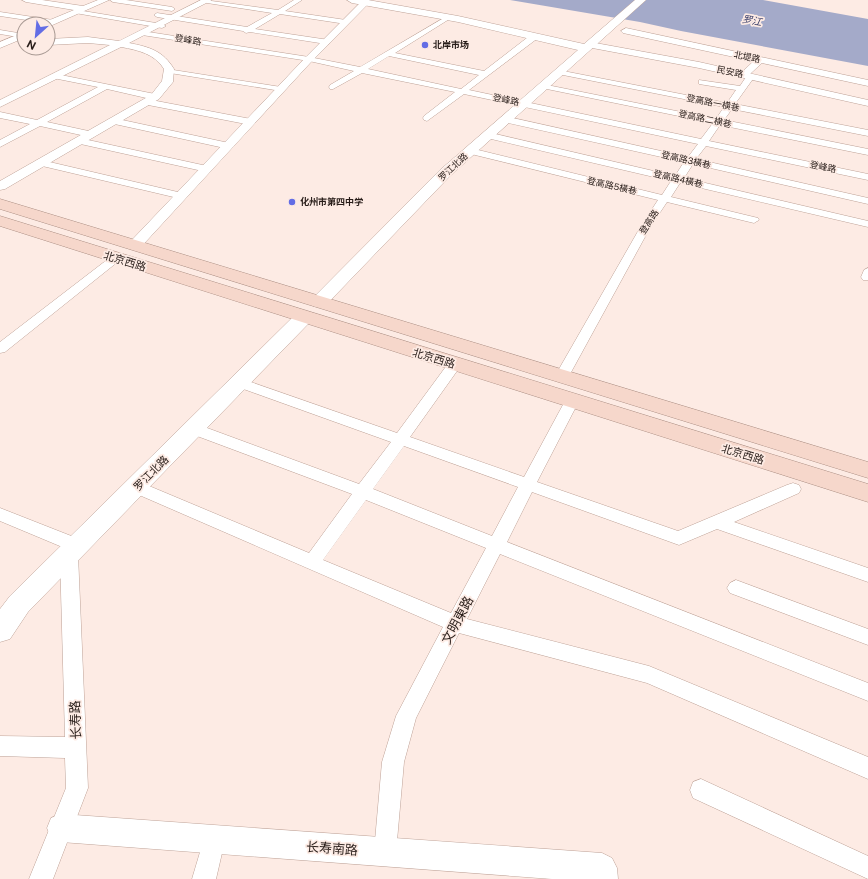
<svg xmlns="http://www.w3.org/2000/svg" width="868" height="879" font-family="'Public Sans','Noto Sans SC',sans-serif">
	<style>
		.water { fill: #a4aac9 }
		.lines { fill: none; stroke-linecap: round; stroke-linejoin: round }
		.minor-casing { stroke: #bea297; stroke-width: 1 }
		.tertiary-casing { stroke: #bea297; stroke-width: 1 }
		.secondary-casing { stroke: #bea297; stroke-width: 1 }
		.trunk-casing { stroke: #ac8f84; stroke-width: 1 }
		.minor { fill: #fff; fill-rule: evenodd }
		.tertiary { fill: #fff; fill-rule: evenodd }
		.secondary { fill: #fff; fill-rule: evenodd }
		.trunk { fill: #f6d7cb; fill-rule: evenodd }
		.poi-dot { fill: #636de5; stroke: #fdebe4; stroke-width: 1.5 }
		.labels { text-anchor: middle; stroke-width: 3.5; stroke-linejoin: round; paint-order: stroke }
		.far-street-label { font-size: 9px; fill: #281d19; stroke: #fdebe4 }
		.far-poi-label { font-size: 9px; font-weight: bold; fill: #281d19; stroke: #fdebe4; text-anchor: start }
		.far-water-label { font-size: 10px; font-style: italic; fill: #353b67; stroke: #fdebe4 }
		.street-label { font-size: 11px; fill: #281d19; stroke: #fdebe4 }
		.near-street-label { font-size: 13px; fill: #281d19; stroke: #fdebe4 }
	</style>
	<rect width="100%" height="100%" fill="#fdebe4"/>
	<path class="water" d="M 510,0 L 763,0 L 868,19 L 868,66 L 681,31 L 640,22 Z"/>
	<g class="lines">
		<g class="minor-casing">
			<path id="minor" d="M 110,0 L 126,0 L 172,7 L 175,9 L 172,11 L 113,2 Z
				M 204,0 L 278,10 L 294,0 L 302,0 L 285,11 L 346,20 L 349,22 L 346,24 L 280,14 L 255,29 L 329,40 L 329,44 L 326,44 L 250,32 L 246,33 L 243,31 L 157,17 L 154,15 L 157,13 L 247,27 L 272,13 L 207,3 L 205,2 Z
				M 77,10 L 162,24 L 166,26 L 162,28 L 75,13 L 75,11 Z
				M 0,12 L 53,20 L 56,22 L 53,24 L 0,16 Z
				M 449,15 L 451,16 L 451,18 L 395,53 L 484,71 L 532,34 L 538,34 L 538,38 L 469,90 L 701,139 L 713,123 L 542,88 L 538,86 L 542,84 L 716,119 L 724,107 L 558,74 L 554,72 L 558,70 L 727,103 L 736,90 L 699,84 L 699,80 L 740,86 L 746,77 L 741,77 L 741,73 L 757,58 L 763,58 L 763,62 L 750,74 L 755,76 L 735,104 L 868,130 L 868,136 L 732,109 L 724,120 L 868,149 L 868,155 L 720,125 L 709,141 L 868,174 L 868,180 L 706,146 L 696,159 L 868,198 L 868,204 L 693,164 L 684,178 L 868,221 L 868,227 L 680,183 L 671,197 L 758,218 L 759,220 L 754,223 L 667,202 L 651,226 L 569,376 L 567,379 L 562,380 L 557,379 L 555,376 L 641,226 L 658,200 L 467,153 L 465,151 L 470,148 L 662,195 L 671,181 L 487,138 L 482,135 L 487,132 L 675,176 L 684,162 L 504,122 L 500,119 L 504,116 L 688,157 L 698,144 L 464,94 L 427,121 L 424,120 L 423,118 L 424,116 L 455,92 L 362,73 L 333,89 L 330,89 L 329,87 L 330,85 L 354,71 L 309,61 L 142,35 L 138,33 L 142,31 L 309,57 L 360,67 ZM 389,56 L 479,75 L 461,89 L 368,69 Z
				M 0,30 L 24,34 L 24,38 L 0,34 Z
				M 167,69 L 281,87 L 285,89 L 281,91 L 170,73 L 167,73 Z
				M 53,74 L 56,74 L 155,94 L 159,97 L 155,100 L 107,89 L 47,122 L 93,132 L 95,134 L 93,136 L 90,137 L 40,126 L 0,147 L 0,140 L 30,124 L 0,118 L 0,112 L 37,120 L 98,87 L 53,78 Z
				M 146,99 L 251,119 L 255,122 L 251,125 L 143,104 L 142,102 Z
				M 113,118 L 229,143 L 234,146 L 229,149 L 110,123 L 109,121 Z
				M 79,138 L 207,166 L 212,169 L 207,172 L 76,143 L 74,141 Z
				M 41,160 L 182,193 L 187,196 L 182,199 L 38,165 L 36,163 Z
				M 116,255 L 120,256 L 122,258 L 120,260 L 5,352 L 0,353 L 0,342 L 112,256 Z
				M 868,268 L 868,280 L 863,280 L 861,277 L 864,270 Z
				M 455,360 L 460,361 L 462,364 L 410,437 L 524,477 L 565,401 L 567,398 L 572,396 L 577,398 L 579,401 L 537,482 L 678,531 L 787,485 L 793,483 L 799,485 L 801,489 L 799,493 L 734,522 L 868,568 L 868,582 L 717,529 L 679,545 L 532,492 L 507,542 L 868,683 L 868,701 L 500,554 L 467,619 L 649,666 L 868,757 L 868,779 L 647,683 L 459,633 L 416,718 L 404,762 L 396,852 L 393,860 L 385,863 L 377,860 L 374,852 L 382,762 L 396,716 L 443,627 L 130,491 L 128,487 L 130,483 L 136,481 L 142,483 L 309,553 L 352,494 L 189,433 L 187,429 L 189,425 L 194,424 L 199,425 L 359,484 L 391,442 L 235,386 L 233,383 L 235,380 L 240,378 L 245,380 L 397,433 L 450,361 ZM 404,446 L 518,487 L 492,536 L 373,489 ZM 366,500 L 486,548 L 451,613 L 323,560 Z
				M 0,508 L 84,541 L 87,546 L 84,551 L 76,552 L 78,555 L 88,788 L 53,879 L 29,879 L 66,788 L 65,758 L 0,756 L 0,736 L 65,737 L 60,555 L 63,550 L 67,549 L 0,521 Z
				M 736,580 L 868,629 L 868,645 L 730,593 L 727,588 L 730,583 Z
				M 701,779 L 868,856 L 868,879 L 693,798 L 690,790 L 693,782 Z
				M 214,829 L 222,832 L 225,840 L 216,879 L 192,879 L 206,832 Z"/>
		</g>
		<g class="tertiary-casing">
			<path id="tertiary" d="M 22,0 L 42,0 L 83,6 L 98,0 L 109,0 L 48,27 L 48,24 L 44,24 L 45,22 L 74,10 L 26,2 Z
				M 201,0 L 212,0 L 129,43 C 150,47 163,51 174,69 L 173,82 L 159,99 L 5,189 L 0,190 L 0,181 L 151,95 L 162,81 L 164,69 C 155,54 138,50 121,47 L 0,107 L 0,100 L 110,45 L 88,43 L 48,45 L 48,39 L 88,37 L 119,41 Z
				M 363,0 L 369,0 L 370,2 L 312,61 L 140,248 L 135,249 L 130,248 L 128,245 L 130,242 L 306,57 Z
				M 626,28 L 868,80 L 868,86 L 623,33 L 621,31 Z
				M 24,32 L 24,38 L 0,48 L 0,42 Z
				M 590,42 L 699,62 L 868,100 L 868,106 L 699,68 L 587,47 L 585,45 Z
				M 61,814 L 602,853 L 612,858 L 617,868 L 618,879 L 552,879 L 61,842 L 51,838 L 47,828 L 51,818 Z"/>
		</g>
		<g class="secondary-casing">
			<path id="secondary" d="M 347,0 L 368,0 L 458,16 L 584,44 L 635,0 L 646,0 L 450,176 L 325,306 L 319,307 L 313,306 L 310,302 L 313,298 L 440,170 L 578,50 L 458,22 L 352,3 Z
				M 304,311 L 311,313 L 313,317 L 311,321 L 28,612 L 10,639 L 0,642 L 0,609 L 10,596 L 297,313 Z"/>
		</g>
		<g class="trunk-casing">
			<path id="trunk" d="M 0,199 L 868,462 L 868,478 L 0,209 Z
				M 0,216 L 868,484 L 868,502 L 0,226 Z"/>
		</g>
		<use href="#minor" class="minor"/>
		<use href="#tertiary" class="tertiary"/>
		<use href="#secondary" class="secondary"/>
		<use href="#trunk" class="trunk"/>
	</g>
	<g class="poi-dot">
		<circle cx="425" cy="45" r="4"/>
		<circle cx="292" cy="202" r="4"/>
	</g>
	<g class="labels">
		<g class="far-street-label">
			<text transform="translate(188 40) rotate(9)" y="3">登峰路</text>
			<text transform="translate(747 57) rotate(12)" y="3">北堤路</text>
			<text transform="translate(730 72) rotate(12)" y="3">民安路</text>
			<text transform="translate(506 100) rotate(11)" y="3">登峰路</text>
			<text transform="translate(713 103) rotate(11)" y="3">登高路一横巷</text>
			<text transform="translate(705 119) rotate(12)" y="3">登高路二横巷</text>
			<text transform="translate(686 160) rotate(13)" y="3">登高路3橫巷</text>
			<text transform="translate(453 167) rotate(-43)" y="3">罗江北路</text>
			<text transform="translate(823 167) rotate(12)" y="3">登峰路</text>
			<text transform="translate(678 179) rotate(13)" y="3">登高路4橫巷</text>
			<text transform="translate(612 186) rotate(13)" y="3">登高路5橫巷</text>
			<text transform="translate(649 222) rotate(-57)" y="3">登高路</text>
		</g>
		<g class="far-poi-label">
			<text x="433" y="48">北岸市场</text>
			<text x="300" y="205">化州市第四中学</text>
		</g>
		<g class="far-water-label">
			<text transform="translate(752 20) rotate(10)" y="4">罗江</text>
		</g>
		<g class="street-label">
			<text transform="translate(125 261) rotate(17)" y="4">北京西路</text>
			<text transform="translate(434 358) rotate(17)" y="4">北京西路</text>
			<text transform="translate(743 454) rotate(17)" y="4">北京西路</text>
			<text transform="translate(151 473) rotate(-45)" y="4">罗江北路</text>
		</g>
		<g class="near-street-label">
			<text transform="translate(457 620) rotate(-62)" y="5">文明東路</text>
			<text transform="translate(75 720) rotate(-92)" y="5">长寿路</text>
			<text transform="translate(332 848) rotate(4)" y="5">长寿南路</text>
		</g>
	</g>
	<g transform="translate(36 36) rotate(207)"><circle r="19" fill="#fdebe4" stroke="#a89993"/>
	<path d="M0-3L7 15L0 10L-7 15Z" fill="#636de5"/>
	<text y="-6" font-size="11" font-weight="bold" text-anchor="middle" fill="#281d19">N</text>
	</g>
</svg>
